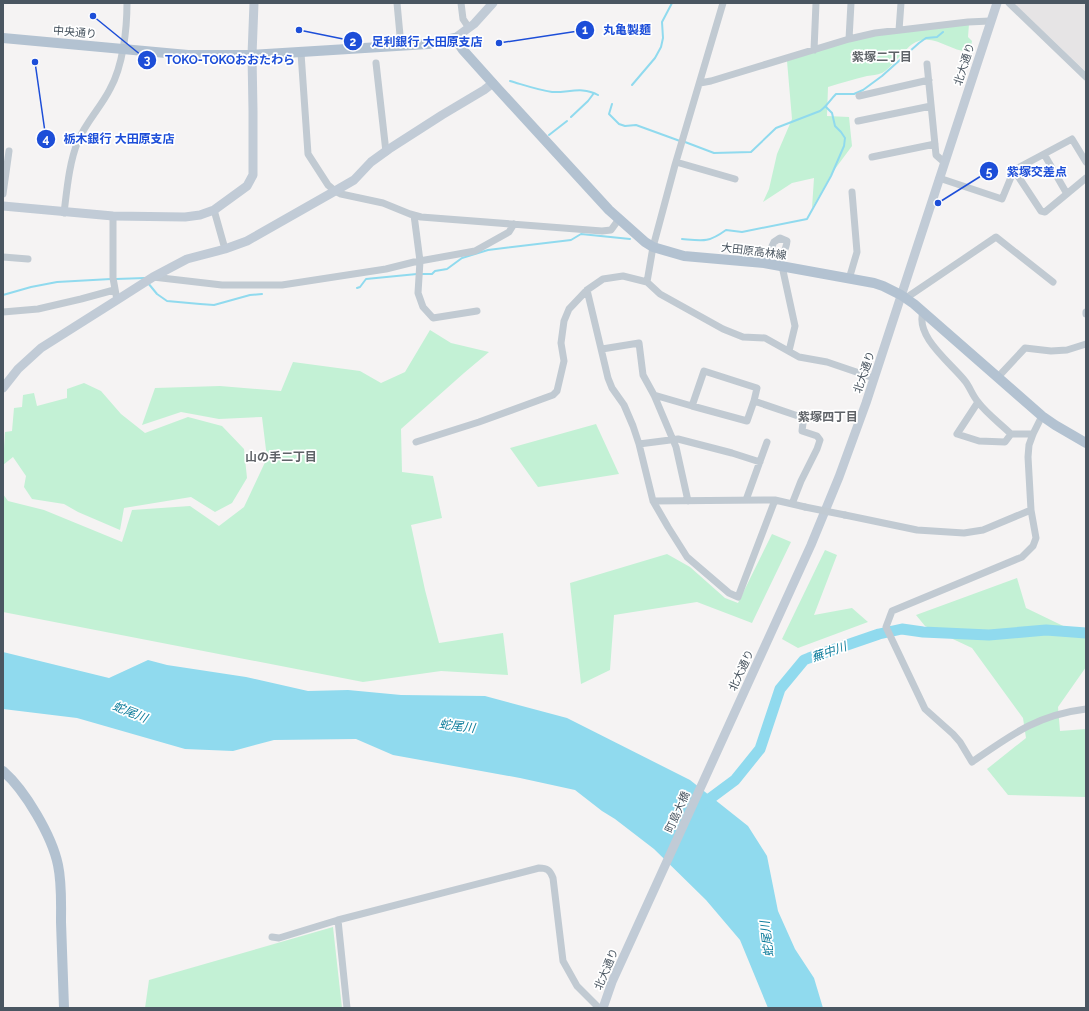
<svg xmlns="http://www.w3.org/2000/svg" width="1089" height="1011" font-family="Raleway,'Noto Sans JP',sans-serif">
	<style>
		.education { fill: #e6e4e5 }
		.green { fill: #c3f1d5 }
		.water { fill: #90daee }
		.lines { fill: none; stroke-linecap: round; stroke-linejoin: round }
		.stream { stroke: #90daee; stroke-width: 2 }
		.river { stroke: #90daee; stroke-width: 11 }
		.street { stroke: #c1cad2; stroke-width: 7 }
		.secondary { stroke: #c1cbd6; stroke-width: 9 }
		.primary { stroke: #b3c2d1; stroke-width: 10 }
		.street-bridge { stroke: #c1cad2; stroke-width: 7 }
		.labels { text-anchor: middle; stroke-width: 3.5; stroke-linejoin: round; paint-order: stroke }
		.street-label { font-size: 11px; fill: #4a5661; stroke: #fff }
		.neighbourhood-label { font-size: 12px; font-weight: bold; fill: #5f6368; stroke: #fff }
		.water-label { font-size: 12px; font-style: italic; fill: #0c7c9b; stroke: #fff }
		.leader { fill: none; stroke: #1d4ed8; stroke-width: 1.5 }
		.callout-dot { fill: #1d4ed8; stroke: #fff; stroke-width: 1.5 }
		.mark-label { font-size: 12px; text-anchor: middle; font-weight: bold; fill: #fff }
		.callout-label { font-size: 12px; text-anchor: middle; font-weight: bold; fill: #1d4ed8; stroke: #fff; stroke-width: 3.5; stroke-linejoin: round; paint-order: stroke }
	</style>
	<rect width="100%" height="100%" fill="#f5f3f3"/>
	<path class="education" d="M 1014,3 L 1086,3 L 1086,72 Z"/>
	<path class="green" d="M 969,24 L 968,37 L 972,41 L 970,51 C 951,53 936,33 916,42 C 905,47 891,69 882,73 C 877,75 872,75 867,76 C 854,79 841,83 828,87 L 827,116 L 849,117 L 852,146 L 832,173 L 812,208 L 814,178 L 792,183 L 763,202 L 769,189 L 777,154 L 792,119 L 787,61 L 850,41 L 876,35 Z
		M 430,330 L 451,343 L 489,352 L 464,373 L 401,429 L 402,472 L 433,476 L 442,518 L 411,525 L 425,590 L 439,643 L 503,633 L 508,675 L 441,671 L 363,682 L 3,612 L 3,494 L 8,501 L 44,510 L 122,542 L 132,510 L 190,506 L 219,526 L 244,507 L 267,458 L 262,417 L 219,419 L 181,412 L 142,425 L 155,388 L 220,386 L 281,391 L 293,362 L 360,371 L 381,383 L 405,372 Z
		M 84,383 L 101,391 L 121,414 L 145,433 L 188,417 L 222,426 L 244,449 L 247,478 L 232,503 L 215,512 L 191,497 L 124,508 L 120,530 L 78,512 L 64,504 L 32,499 L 24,487 L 26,476 L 13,457 L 3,465 L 5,432 L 12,431 L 14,408 L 22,407 L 23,395 L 34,393 L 37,406 L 67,398 L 67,389 Z
		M 596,424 L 619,474 L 538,487 L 510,448 Z
		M 772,534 L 791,542 L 752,623 L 697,602 L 614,615 L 610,670 L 581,684 L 570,583 L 667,554 L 690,567 L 725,598 L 738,603 Z
		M 825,550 L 837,555 L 814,615 L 852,608 L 868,622 L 798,648 L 782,639 Z
		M 1017,578 L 1026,608 L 1086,637 L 1086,667 L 1058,707 L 1060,731 L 1086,729 L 1086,797 L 1008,795 L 987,769 L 1026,738 L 1023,718 L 972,648 L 925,626 L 916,615 Z
		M 333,927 L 342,1008 L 145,1008 L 149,980 Z"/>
	<path class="water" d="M 3,652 L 109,678 L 148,660 L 167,665 L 246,677 L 308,691 L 348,690 L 401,695 L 485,696 L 567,718 L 690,780 L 748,826 L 767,856 L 778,911 L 795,949 L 814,978 L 823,1008 L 768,1008 L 740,940 L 706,900 L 654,849 L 615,819 L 602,811 L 575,790 L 520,778 L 393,755 L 356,739 L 274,740 L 233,751 L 185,749 L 77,718 L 3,709 Z"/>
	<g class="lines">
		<path class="stream" d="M 510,81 C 524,85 538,90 552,92 C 568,93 582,86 598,95
			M 632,85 L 655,58 L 661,47 L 663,38 L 662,22 L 672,3
			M 612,104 L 609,114 L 619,124 L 625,126 L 636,125 L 680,141
			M 571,117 L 588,101 L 594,93
			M 549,135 L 567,121
			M 685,142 L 714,153 L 751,152 L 776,128 L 820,111 C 827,106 830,100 836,94 L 854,94 L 863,90 L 882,76 L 919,43 L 926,38 L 937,37 L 943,32
			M 682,239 C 703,241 708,243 726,230 L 742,232 L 807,219 L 831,176 L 844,146 L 845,138 L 841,132 L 835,126 L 832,113 L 826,107
			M 421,274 L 432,274 L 435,271 L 447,269 L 462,258 L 488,250 L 571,240 L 581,234 L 630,239
			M 116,279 L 145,278
			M 148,283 L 157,294 L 167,301 L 200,304 L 214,305 L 250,295 L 262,294
			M 357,288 L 360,287 L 366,279 L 417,274
			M 3,295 L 31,287 L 57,282 L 111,279"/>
		<path class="river" d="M 700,806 L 735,780 L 760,749 L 780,689 L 804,660 L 809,658 L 879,634 L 902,629 L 923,632 L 989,635 L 1046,630 L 1086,633"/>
		<path class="street" d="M 397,3 L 401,46
			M 461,3 L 463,19 L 469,28
			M 1009,3 L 1086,77
			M 899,30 L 901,3
			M 849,39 L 851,3
			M 814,50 L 816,3
			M 301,53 L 308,154 L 328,185 L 335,191 L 341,194 L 383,203 L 410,214 L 421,217 L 602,231 L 611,230 L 619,219
			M 376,63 L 386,152
			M 927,64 L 936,155 L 944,162
			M 700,83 L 711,81 L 849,39 L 875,33 L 968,22 L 990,21
			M 859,96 L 929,80
			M 858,121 L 931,106
			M 1044,154 L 1067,194
			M 872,157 L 935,144
			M 676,162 L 735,179
			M 1014,170 L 1041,211 L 1045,212 L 1086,178
			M 939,178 L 1002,199 L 1014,170 L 1072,139 L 1086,162
			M 3,194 L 9,151
			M 214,210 L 225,249
			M 64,213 C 67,189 69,163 78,141 C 86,122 101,107 110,89 C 123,66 127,29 127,3
			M 414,215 L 420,261 L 418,293 L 423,307 L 433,318 L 477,311
			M 113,216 L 113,278 L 117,300
			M 3,257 L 28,259
			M 764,263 L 774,242 L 780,238 L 787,241 C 786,252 781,255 778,265
			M 782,266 L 795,326 L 789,351
			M 153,277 L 222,285 L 282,285 L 386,269 L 414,262 L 475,251 L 509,232 L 514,224
			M 849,279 L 857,252 L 852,192
			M 647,282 L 660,294 L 723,329 L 743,337 L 765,338 L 799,357 L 827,362 L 874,378
			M 587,290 L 608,378 L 612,388 L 624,405 L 633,426 L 639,444 L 653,501 L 668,527 L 687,557 L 729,593 L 738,597 L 775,500
			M 906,298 L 996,237 L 1053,282
			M 3,312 L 38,309 L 81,299 L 114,290
			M 923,312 C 915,337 951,363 965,381 C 970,387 972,395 978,402 C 987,414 1001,424 1011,434 L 1033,434
			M 1086,312 L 1086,314
			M 602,349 L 639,343 L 643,375 L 654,395 L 676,447 L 688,501
			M 998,377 L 1025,348 L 1051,351 L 1067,350 L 1086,344
			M 654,395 L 692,406 L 704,371 L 757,388 L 754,401 L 801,417 L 803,423 L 802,431 L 817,436 L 820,440 L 817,449 L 801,481 L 792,504
			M 978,402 L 957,434 L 979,441 L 1005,442 L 1011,434
			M 692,406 L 747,421 L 754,401
			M 1042,416 L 1033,434 L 1029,445 L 1028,457 L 1031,510 L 1036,538 L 1033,546 L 1022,557 L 892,611 L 886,627 L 925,709 L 953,734 L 960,742 L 972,762 C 1011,735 1037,715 1086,709
			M 416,442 L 479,422 L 553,395 L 557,391 L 564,361 L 561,343 L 564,321 L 569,309 L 587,290 L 603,279 L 623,276 L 647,282 L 653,247 L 675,165 L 723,3
			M 639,444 L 678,439 L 732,453 L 760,462
			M 746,500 L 767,442
			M 653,501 L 775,500 L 805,507
			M 845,515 L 917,530 L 964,533 L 983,530 L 1031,510
			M 338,920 L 347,1008
			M 272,937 L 279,938 L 338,920 L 539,868 C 547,868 550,870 553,878 L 563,961 L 577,986 L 599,1008"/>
		<path class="secondary" d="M 455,38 L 474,24 L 493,3
			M 3,206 L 113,216 L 185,217 L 200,215 L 214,210 L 247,186 L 253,175 L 253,111 L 252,55 L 254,3
			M 3,388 L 18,369 L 41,348 L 117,300 L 153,277 L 187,259 L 225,249 L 247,241 L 335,191 L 354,180 L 371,162 L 389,149 L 442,115 L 484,90 L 493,83
			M 603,1008 L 612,982 L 811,545 L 839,477 L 866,403 L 997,3"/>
		<path class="primary" d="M 3,38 L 188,55 L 252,55 L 428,44 L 455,38 L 463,50 L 498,89 L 609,210 L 645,242 L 653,247 L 684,256 L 764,263 L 874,283 L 883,286 L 901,295 L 914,304 L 1042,416 L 1055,425 L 1086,443
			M 3,771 C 25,790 52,836 58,865 C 62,884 61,903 61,922 C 62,951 63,979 64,1008"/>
		<path class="street-bridge" d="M 805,507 L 845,515"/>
	</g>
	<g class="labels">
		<g class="street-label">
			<text transform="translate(75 32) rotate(5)" y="4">中央通り</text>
			<text transform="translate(964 64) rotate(-72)" y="4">北大通り</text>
			<text transform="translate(754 251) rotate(7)" y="4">大田原高林線</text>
			<text transform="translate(864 372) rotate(-71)" y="4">北大通り</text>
			<text transform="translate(741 670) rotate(-65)" y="4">北大通り</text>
			<text transform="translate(677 812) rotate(-66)" y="4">町島大橋</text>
			<text transform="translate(606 969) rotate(-67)" y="4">北大通り</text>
		</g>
		<g class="neighbourhood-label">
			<text x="882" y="61">紫塚二丁目</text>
			<text x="828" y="421">紫塚四丁目</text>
			<text x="281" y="461">山の手二丁目</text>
		</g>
		<g class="water-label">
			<text transform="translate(829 652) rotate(-19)" y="4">蕪中川</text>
			<text transform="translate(130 712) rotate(22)" y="4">蛇尾川</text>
			<text transform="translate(457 726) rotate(7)" y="4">蛇尾川</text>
			<text transform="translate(767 939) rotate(-97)" y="4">蛇尾川</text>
		</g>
	</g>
	<path class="leader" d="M499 43L585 30M299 30L353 41M93 16L147 60M35 62L46 139M938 203L989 171"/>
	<g class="callout-dot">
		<circle cx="499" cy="43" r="4"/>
		<circle cx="299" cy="30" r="4"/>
		<circle cx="93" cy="16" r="4"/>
		<circle cx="35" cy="62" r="4"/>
		<circle cx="938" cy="203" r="4"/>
		<circle cx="585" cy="30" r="10"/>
		<circle cx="353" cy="41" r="10"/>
		<circle cx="147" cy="60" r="10"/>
		<circle cx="46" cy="139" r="10"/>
		<circle cx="989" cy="171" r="10"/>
	</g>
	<g class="mark-label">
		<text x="585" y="34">1</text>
		<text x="353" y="46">2</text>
		<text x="147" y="64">3</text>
		<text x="46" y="143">4</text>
		<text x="989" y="176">5</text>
	</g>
	<g class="callout-label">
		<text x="627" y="34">丸亀製麺</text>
		<text x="427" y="46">足利銀行 大田原支店</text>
		<text x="230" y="64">TOKO-TOKOおおたわら</text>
		<text x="119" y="143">栃木銀行 大田原支店</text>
		<text x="1037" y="176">紫塚交差点</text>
	</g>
	<rect width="1089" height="1011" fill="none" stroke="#4a5661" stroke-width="8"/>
</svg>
